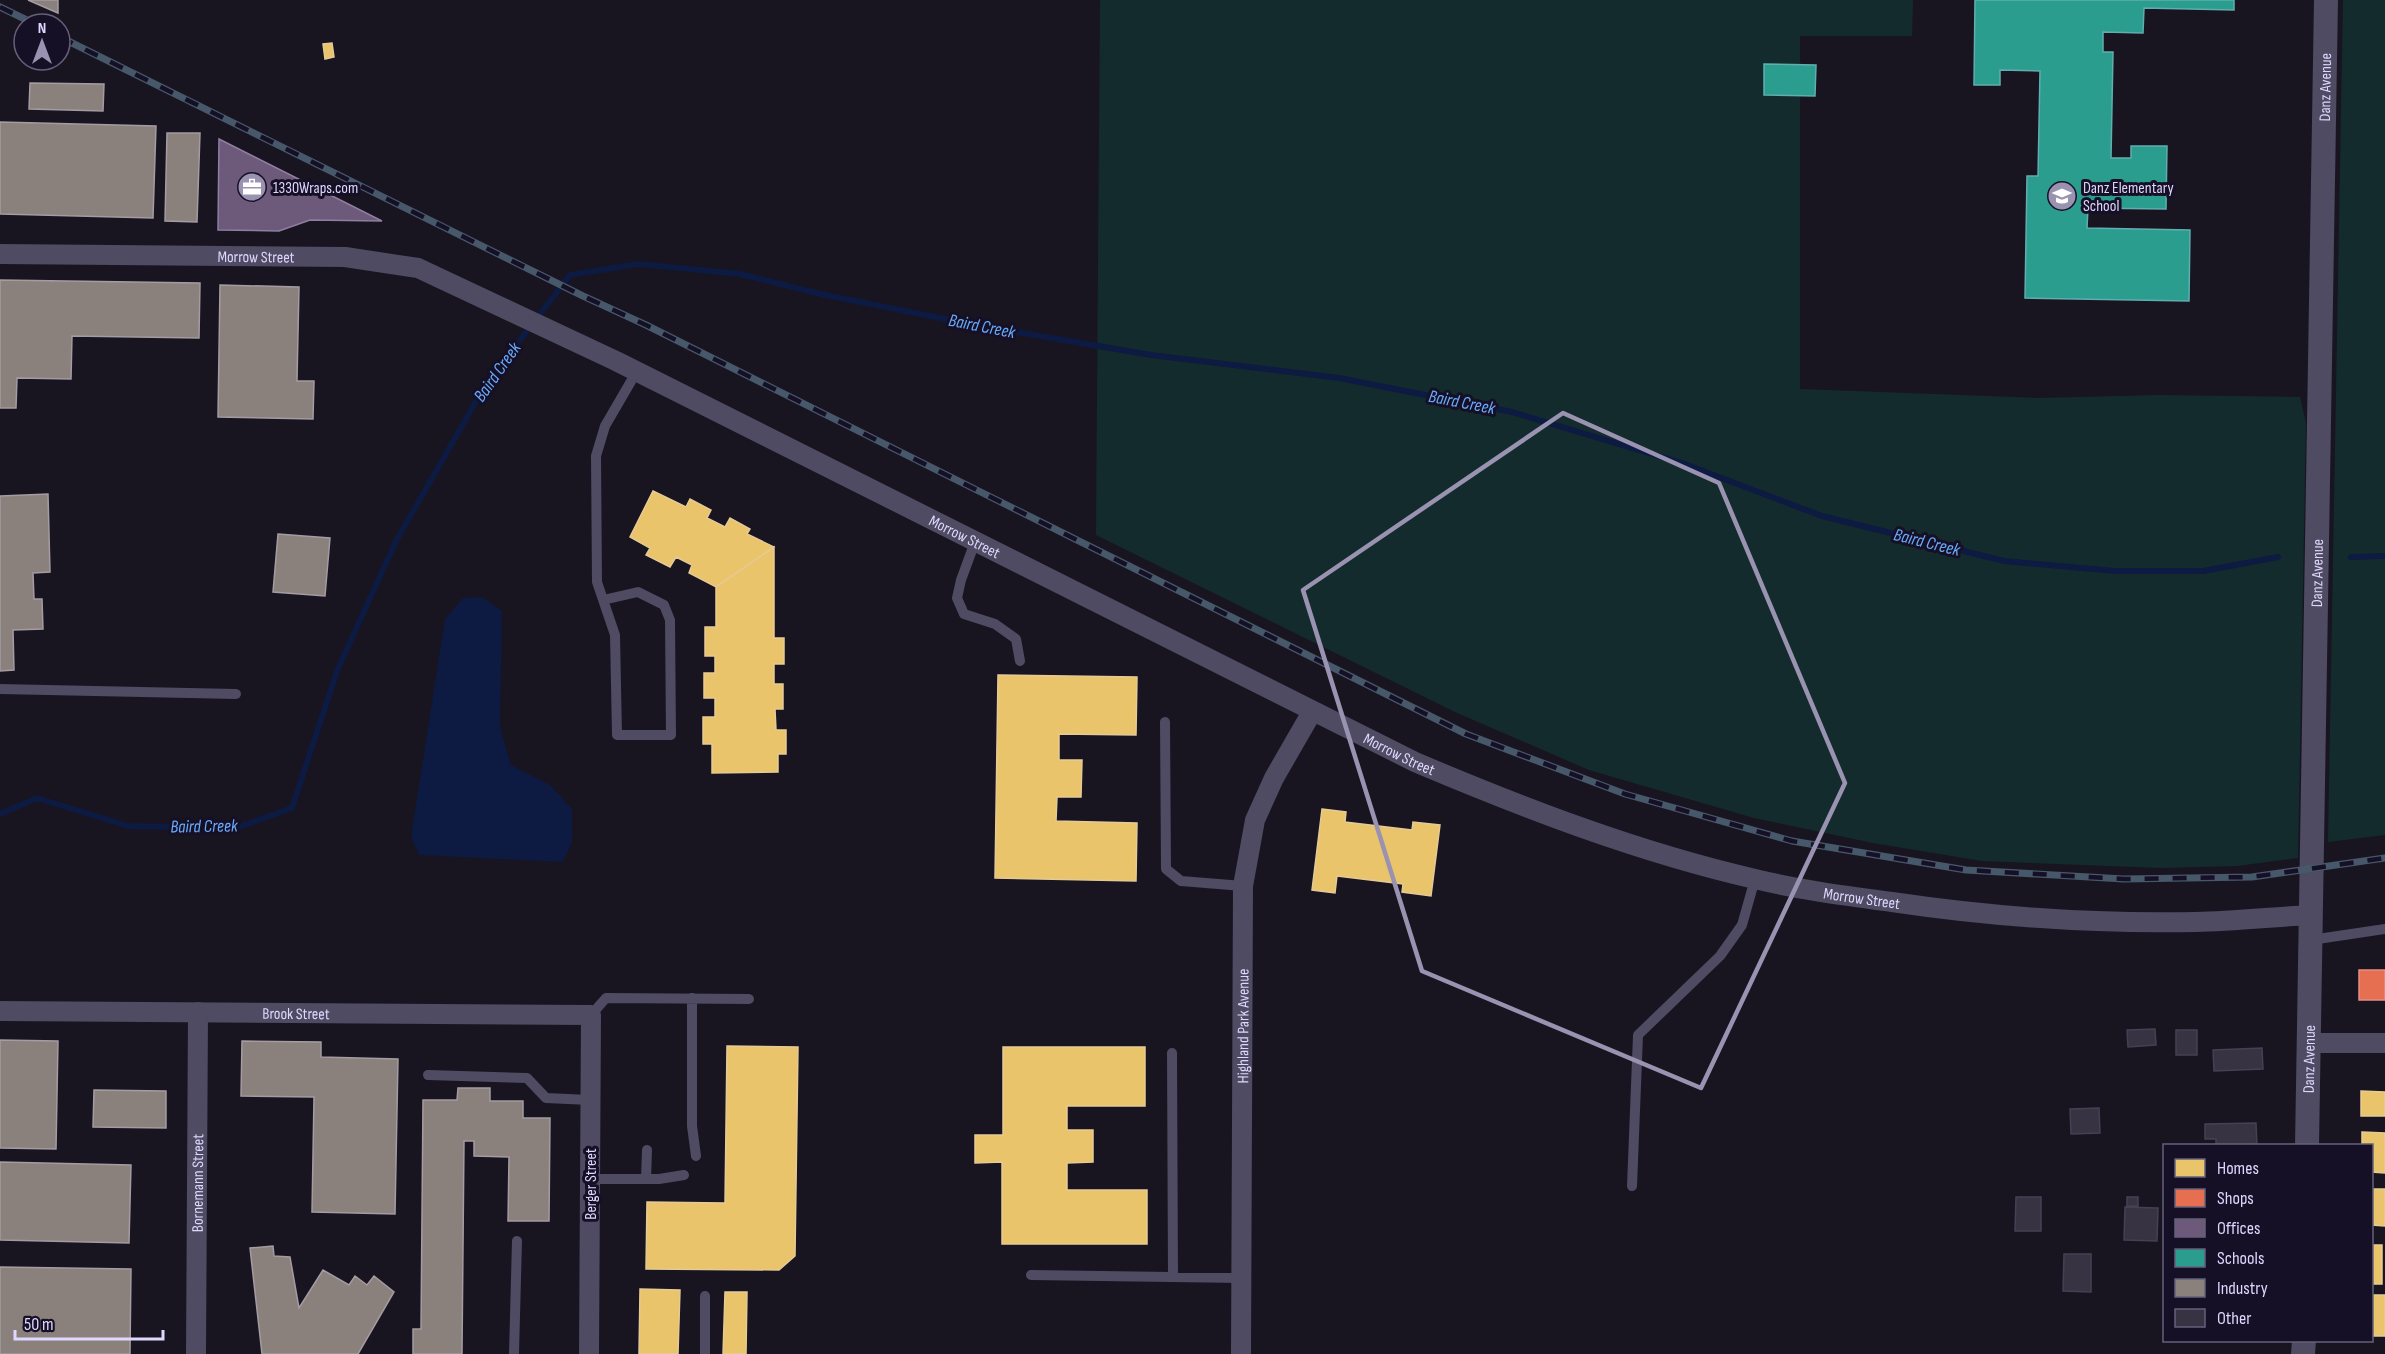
<svg xmlns="http://www.w3.org/2000/svg" width="2385" height="1354" font-family="'Sofia Sans Condensed',sans-serif">
	<style>
		.green { fill: #142b2e }
		.water { fill: #0d1a41 }
		.homes { fill: #e9c46a; stroke: #e6ca96; stroke-width: 1.5 }
		.shops { fill: #e76f51; stroke: #e58e85; stroke-width: 1.5 }
		.offices { fill: #6d597a; stroke: #8f7fa2; stroke-width: 1.5 }
		.schools { fill: #2a9d8f; stroke: #60aeb0; stroke-width: 1.5 }
		.industry { fill: #8a817c; stroke: #a49ba3; stroke-width: 1.5 }
		.lines { fill: none; stroke-linecap: round; stroke-linejoin: round }
		.stream { stroke: #0d1a41; stroke-width: 6 }
		.building { fill: #383343; stroke: #454054; stroke-width: 1.5 }
		.service { stroke: #4e4b62; stroke-width: 10 }
		.minor { stroke: #4e4b62; stroke-width: 20 }
		.tertiary { stroke: #4e4b62; stroke-width: 24 }
		.rail-casing { stroke: #47586b; stroke-width: 7 }
		.rail { stroke: #161026; stroke-width: 4.5; stroke-dasharray: 14; stroke-linecap: butt }
		.marked { fill: none; stroke: #9993b1; stroke-width: 4.5; stroke-linejoin: round }
		.labels { text-anchor: middle; stroke-width: 6; stroke-linejoin: round; paint-order: stroke }
		.street-label { font-size: 16px; fill: #dfd7fe; stroke: #161026 }
		.poi-label { font-size: 16px; fill: #dfd7fe; stroke: #161026; text-anchor: start }
		.water-label { font-size: 18px; font-style: italic; fill: #68aafb; stroke: #161026 }
	</style>
	<rect width="100%" height="100%" fill="#181521"/>
	<path class="green" d="M 1100,0 L 1913,0 L 1912,36 L 1800,36 L 1800,389 L 2039,398 L 2159,395 L 2300,397 L 2306,423 L 2298,858 L 2237,866 L 2161,868 L 1982,861 L 1873,843 L 1754,818 L 1589,770 L 1455,712 L 1096,535 Z
		M 2343,0 L 2385,0 L 2385,835 L 2328,842 Z"/>
	<path class="water" d="M 482,597 L 502,611 L 500,726 L 511,765 L 550,785 L 572,809 L 572,842 L 563,862 L 419,855 L 411,837 L 445,619 L 463,598 Z"/>
	<path class="homes" d="M 332,43 L 334,57 L 325,59 L 323,44 Z
		M 653,491 L 686,507 L 690,499 L 711,510 L 707,518 L 725,527 L 730,518 L 750,529 L 747,534 L 774,547 L 716,587 L 689,573 L 692,565 L 676,557 L 670,567 L 646,555 L 650,548 L 630,537 Z
		M 774,547 L 774,638 L 784,638 L 784,664 L 774,664 L 774,684 L 783,684 L 783,709 L 775,709 L 776,730 L 786,730 L 786,754 L 778,754 L 778,772 L 712,773 L 712,744 L 703,744 L 703,717 L 715,717 L 715,698 L 704,698 L 704,673 L 715,673 L 715,656 L 705,656 L 705,627 L 716,627 L 716,587 Z
		M 998,675 L 1137,677 L 1136,735 L 1059,734 L 1059,760 L 1082,760 L 1081,797 L 1057,797 L 1056,821 L 1137,823 L 1136,881 L 995,878 Z
		M 1322,809 L 1346,812 L 1345,822 L 1412,830 L 1413,822 L 1440,825 L 1431,896 L 1402,892 L 1403,884 L 1337,876 L 1335,893 L 1312,890 Z
		M 727,1046 L 798,1047 L 795,1256 L 779,1270 L 646,1269 L 647,1202 L 725,1203 Z
		M 1003,1047 L 1145,1047 L 1145,1106 L 1067,1106 L 1067,1130 L 1093,1130 L 1093,1162 L 1067,1163 L 1067,1190 L 1147,1190 L 1147,1244 L 1002,1244 L 1002,1162 L 975,1163 L 975,1135 L 1003,1135 Z
		M 2361,1091 L 2385,1092 L 2385,1116 L 2361,1116 Z
		M 2362,1132 L 2385,1133 L 2385,1173 L 2372,1172 L 2372,1146 L 2362,1146 Z
		M 2372,1189 L 2385,1189 L 2385,1226 L 2372,1225 Z
		M 2372,1245 L 2382,1245 L 2382,1284 L 2372,1284 Z
		M 640,1289 L 680,1290 L 678,1354 L 639,1354 Z
		M 725,1292 L 747,1292 L 746,1354 L 723,1354 Z
		M 2372,1295 L 2385,1295 L 2385,1336 L 2372,1336 Z"/>
	<path class="shops" d="M 2359,970 L 2385,970 L 2385,1000 L 2359,1000 Z"/>
	<path class="offices" d="M 219,139 L 382,221 L 310,220 L 279,231 L 218,230 Z"/>
	<path class="schools" d="M 1975,0 L 2234,0 L 2234,10 L 2144,8 L 2143,33 L 2103,32 L 2103,52 L 2113,52 L 2111,158 L 2131,158 L 2131,146 L 2167,146 L 2166,209 L 2088,208 L 2087,228 L 2190,230 L 2189,301 L 2025,298 L 2027,176 L 2038,176 L 2040,71 L 2000,70 L 2000,85 L 1974,85 Z
		M 1764,64 L 1816,65 L 1815,96 L 1764,95 Z"/>
	<path class="industry" d="M 28,0 L 58,0 L 58,13 Z
		M 30,83 L 104,84 L 103,111 L 29,109 Z
		M 0,122 L 156,126 L 153,218 L 0,214 Z
		M 167,133 L 200,133 L 197,222 L 165,221 Z
		M 0,280 L 200,283 L 199,338 L 72,336 L 71,379 L 17,378 L 16,408 L 0,408 Z
		M 220,285 L 299,287 L 297,381 L 314,381 L 313,419 L 218,417 Z
		M 48,494 L 50,572 L 33,573 L 34,599 L 42,599 L 43,629 L 13,630 L 14,670 L 0,671 L 0,496 Z
		M 278,534 L 330,538 L 325,596 L 273,592 Z
		M 0,1040 L 58,1041 L 56,1149 L 0,1148 Z
		M 242,1041 L 321,1042 L 321,1057 L 398,1059 L 395,1214 L 312,1212 L 314,1097 L 241,1096 Z
		M 458,1088 L 490,1088 L 490,1101 L 523,1101 L 523,1118 L 550,1118 L 549,1221 L 508,1221 L 509,1157 L 474,1156 L 474,1141 L 464,1141 L 462,1354 L 413,1354 L 413,1329 L 421,1329 L 423,1100 L 457,1100 Z
		M 94,1090 L 166,1091 L 166,1128 L 93,1127 Z
		M 0,1162 L 131,1165 L 129,1243 L 0,1240 Z
		M 273,1246 L 274,1256 L 290,1257 L 299,1308 L 323,1270 L 349,1285 L 355,1276 L 367,1285 L 374,1276 L 394,1292 L 358,1354 L 262,1354 L 250,1248 Z
		M 0,1267 L 131,1269 L 130,1354 L 0,1354 Z"/>
	<g class="lines">
		<path class="stream" d="M 2351,557 L 2385,556
			M 0,814 L 37,798 L 128,826 L 236,828 L 292,808 L 337,671 L 396,541 L 486,384 L 570,275 L 638,264 L 740,274 L 821,294 L 970,324 L 1151,355 L 1339,378 L 1512,412 L 1682,463 L 1822,516 L 2004,561 L 2115,571 L 2203,571 L 2278,557"/>
	</g>
	<path class="building" d="M 2155,1029 L 2156,1045 L 2128,1047 L 2127,1030 Z
		M 2176,1030 L 2197,1030 L 2197,1055 L 2176,1055 Z
		M 2262,1048 L 2263,1069 L 2214,1071 L 2213,1050 Z
		M 2099,1108 L 2100,1133 L 2071,1134 L 2070,1109 Z
		M 2256,1123 L 2257,1146 L 2216,1146 L 2216,1139 L 2205,1139 L 2205,1124 Z
		M 2016,1197 L 2041,1197 L 2041,1231 L 2015,1231 Z
		M 2127,1197 L 2138,1197 L 2138,1206 L 2127,1206 Z
		M 2125,1207 L 2158,1208 L 2157,1241 L 2124,1240 Z
		M 2064,1254 L 2091,1254 L 2091,1292 L 2063,1291 Z"/>
	<g class="lines">
		<path class="service" d="M 975,542 L 961,580 L 957,598 L 964,614 L 995,624 L 1016,639 L 1020,661
			M 603,600 L 638,592 L 664,605 L 670,620 L 671,735 L 617,735 L 615,635 L 597,582 L 596,456 L 605,426 L 637,371
			M 0,689 L 236,694
			M 1165,722 L 1166,869 L 1181,881 L 1243,886
			M 2311,940 L 2385,929
			M 692,998 L 692,1126 L 696,1156
			M 591,1015 L 606,998 L 749,999
			M 1172,1053 L 1173,1277
			M 428,1075 L 527,1078 L 546,1098 L 590,1100
			M 590,1179 L 659,1179 L 684,1175
			M 646,1179 L 647,1150
			M 1632,1186 L 1638,1035 L 1720,956 L 1742,925 L 1755,879
			M 1031,1275 L 1241,1278
			M 514,1354 L 517,1241
			M 705,1354 L 705,1296"/>
		<g class="minor">
			<path id="s1" d="M 0,254 L 345,257 L 418,268 L 616,361 L 1415,762 C 1526,809 1638,852 1755,879 C 1800,890 1847,896 1892,902 C 1993,917 2094,924 2196,922 C 2234,921 2273,917 2311,915"/>
			<path id="s2" d="M 0,1011 L 591,1015 L 589,1354"/>
			<path d="M 2309,1043 L 2385,1043"/>
			<path id="s3" d="M 196,1354 L 198,1012"/>
			<path id="s4" d="M 1241,1354 L 1243,886 L 1255,820 L 1274,778 L 1312,712"/>
		</g>
		<g class="tertiary">
			<path id="s5" d="M 2307,1146 L 2326,0"/>
			<path d="M 2303,1354 L 2304,1340"/>
		</g>
		<g class="rail-casing">
			<path id="rail" d="M 0,7 L 35,24
				M 60,37 L 583,296 L 646,325 L 1466,734 L 1625,794 L 1792,841 L 1966,870 L 2124,879 L 2252,877 L 2385,858"/>
		</g>
		<use href="#rail" class="rail"/>
	</g>
	<path class="marked" d="M 1563,413 L 1719,483 L 1845,783 L 1701,1088 L 1422,971 L 1303,590 Z"/>
	<defs>
		<g id="office-disc" transform="scale(1.5)"><circle r="9.5" fill="#9993b1" stroke="#161026"/><path d="M-6-3h4V-5.5h4V-3h4V5H-6ZM-1-4.5V-3h2v-1.5ZM-6 0V1H6V0Z" fill="#fff"/></g>
		<g id="school-disc" transform="scale(1.5)"><circle r="9.5" fill="#9993b1" stroke="#161026"/><path d="M0-5L7-2L0 1L-7-2ZM-4 1L0 2.5L4 1V4Q0 6-4 4Z" fill="#fff"/></g>
	</defs>
	<g fill-rule="evenodd">
		<use href="#office-disc" x="252" y="187"/>
		<use href="#school-disc" x="2062" y="196"/>
	</g>
	<g class="labels">
		<g class="street-label">
			<text dy="6" stroke="none"><textPath href="#s5" startOffset="1059">Danz Avenue</textPath></text>
			<text dy="6" stroke="none"><textPath href="#s1" startOffset="256">Morrow Street</textPath></text>
			<text dy="6" stroke="none"><textPath href="#s1" startOffset="1028">Morrow Street</textPath></text>
			<text dy="6" stroke="none"><textPath href="#s5" startOffset="573">Danz Avenue</textPath></text>
			<text dy="6" stroke="none"><textPath href="#s1" startOffset="1514">Morrow Street</textPath></text>
			<text dy="6" stroke="none"><textPath href="#s1" startOffset="2000">Morrow Street</textPath></text>
			<text dy="6" stroke="none"><textPath href="#s2" startOffset="296">Brook Street</textPath></text>
			<text dy="6" stroke="none"><textPath href="#s4" startOffset="328">Highland Park Avenue</textPath></text>
			<text dy="6" stroke="none"><textPath href="#s5" startOffset="87">Danz Avenue</textPath></text>
			<text dy="6" stroke="none"><textPath href="#s3" startOffset="171">Bornemann Street</textPath></text>
			<text transform="translate(590 1184) rotate(-90)" y="6">Berger Street</text>
		</g>
		<g class="poi-label">
			<text x="273" y="193">1330Wraps.com</text>
			<text x="2083" y="193">Danz Elementary<tspan x="2083" dy="18">School</tspan></text>
		</g>
		<g class="water-label">
			<text transform="translate(982 326) rotate(11)" y="6">Baird Creek</text>
			<text transform="translate(497 372) rotate(-55)" y="6">Baird Creek</text>
			<text transform="translate(1462 402) rotate(11)" y="6">Baird Creek</text>
			<text transform="translate(1927 542) rotate(14)" y="6">Baird Creek</text>
			<text transform="translate(204 826) rotate(-1)" y="6">Baird Creek</text>
		</g>
	</g>
	<rect x="2163" y="1144" width="210" height="198" fill="#161026" stroke="#66607c" stroke-width="1.5"/>
	<rect x="2175" y="1159" width="30" height="18" fill="#e9c46a" stroke="#66607c" stroke-width="1.5"/>
	<text x="2217" y="1174" font-size="18" fill="#dfd7fe">Homes</text>
	<rect x="2175" y="1189" width="30" height="18" fill="#e76f51" stroke="#66607c" stroke-width="1.5"/>
	<text x="2217" y="1204" font-size="18" fill="#dfd7fe">Shops</text>
	<rect x="2175" y="1219" width="30" height="18" fill="#6d597a" stroke="#66607c" stroke-width="1.5"/>
	<text x="2217" y="1234" font-size="18" fill="#dfd7fe">Offices</text>
	<rect x="2175" y="1249" width="30" height="18" fill="#2a9d8f" stroke="#66607c" stroke-width="1.5"/>
	<text x="2217" y="1264" font-size="18" fill="#dfd7fe">Schools</text>
	<rect x="2175" y="1279" width="30" height="18" fill="#8a817c" stroke="#66607c" stroke-width="1.5"/>
	<text x="2217" y="1294" font-size="18" fill="#dfd7fe">Industry</text>
	<rect x="2175" y="1309" width="30" height="18" fill="#383343" stroke="#66607c" stroke-width="1.5"/>
	<text x="2217" y="1324" font-size="18" fill="#dfd7fe">Other</text>
	<g transform="translate(42 42)"><circle r="28" fill="#161026" stroke="#66607c" stroke-width="1.5"/>
	<path d="M0-4.5L10 22L0 15L-10 22Z" fill="#9993b1"/>
	<text y="-9" font-size="16" font-weight="bold" text-anchor="middle" fill="#dfd7fe">N</text>
	</g>
	<path d="M15 1330v9h148v-9" fill="none" stroke="#dfd7fe" stroke-width="3"/>
	<text x="24" y="1330" font-size="18" fill="#dfd7fe" stroke="#161026" stroke-width="4.5" paint-order="stroke">50 m</text>
</svg>
